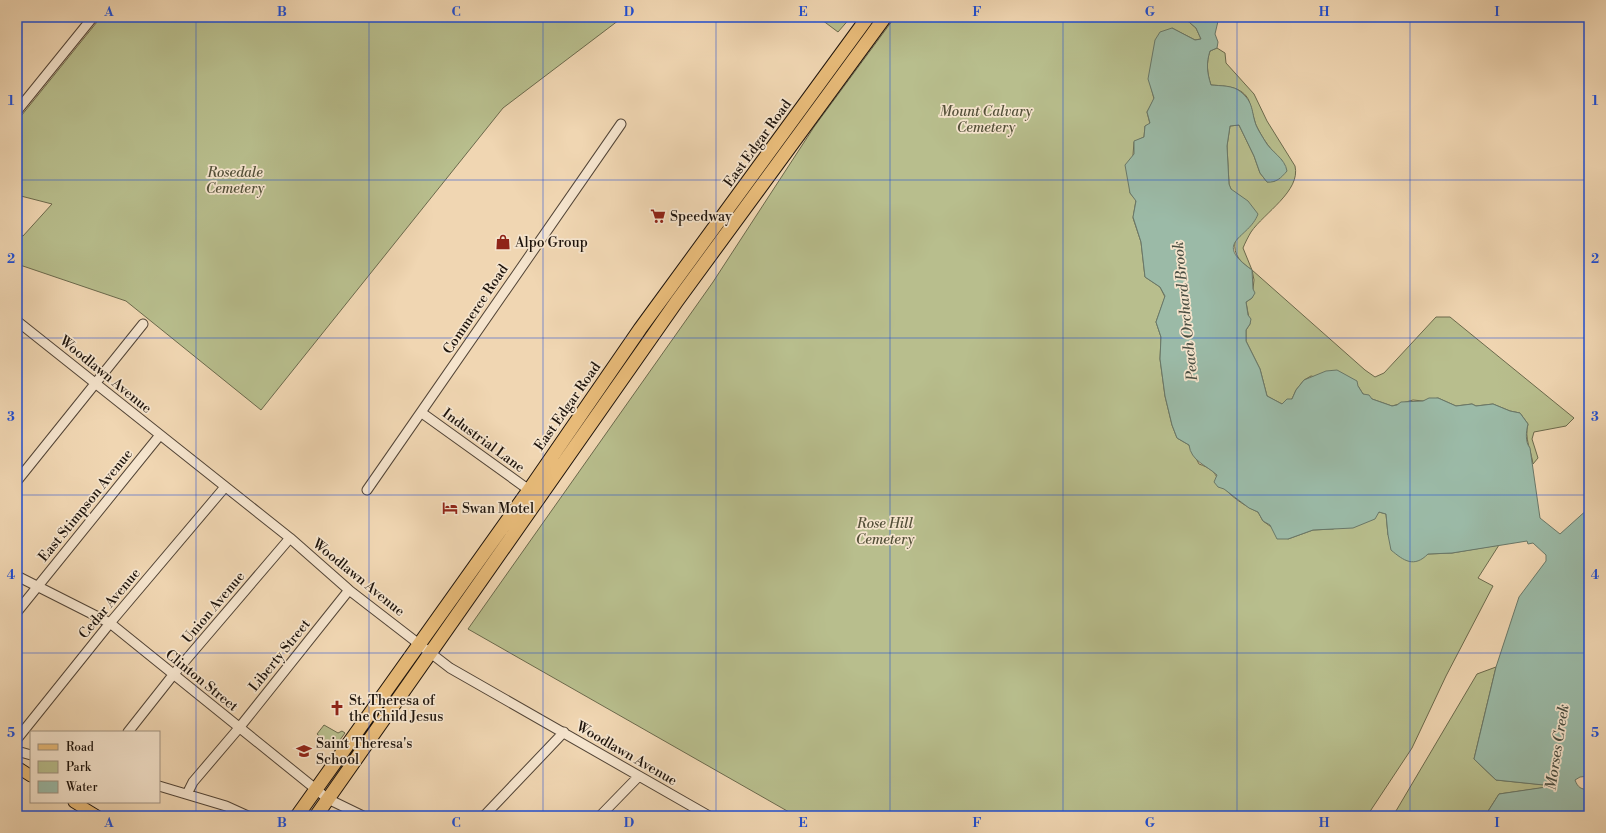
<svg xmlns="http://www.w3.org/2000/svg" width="1606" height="833" font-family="'Libre Bodoni',serif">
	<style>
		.green { fill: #b8be8d; stroke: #6b694c }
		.water { fill: #9bbaa7; stroke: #697869 }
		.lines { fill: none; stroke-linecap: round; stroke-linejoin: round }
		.minor-casing { stroke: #524436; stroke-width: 11 }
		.major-casing { stroke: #1e140c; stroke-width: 13 }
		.highway-casing { stroke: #1e140c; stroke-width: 15 }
		.minor { stroke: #f5e4cd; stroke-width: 9 }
		.major { stroke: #e8bb79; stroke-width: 11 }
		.highway { stroke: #e8bb79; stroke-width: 13 }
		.grid { fill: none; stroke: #1d4ed8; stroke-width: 1; stroke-opacity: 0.55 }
		.labels { text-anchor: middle; stroke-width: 3.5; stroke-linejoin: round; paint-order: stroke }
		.park-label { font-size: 14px; font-style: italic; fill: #545039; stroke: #f5e4cd }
		.street-label { font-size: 14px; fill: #1e140c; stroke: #f5e4cd }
		.poi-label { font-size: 14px; fill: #1e140c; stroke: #f5e4cd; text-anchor: start }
		.water-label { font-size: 15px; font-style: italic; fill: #4a4e42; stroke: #f5e4cd }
		.neatline { fill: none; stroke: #1d4ed8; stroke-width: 1.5 }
		.grid-label { font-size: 13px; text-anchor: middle; font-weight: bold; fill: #1d4ed8 }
	</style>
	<rect width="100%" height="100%" fill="#f0d6b2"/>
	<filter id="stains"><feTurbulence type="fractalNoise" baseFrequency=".005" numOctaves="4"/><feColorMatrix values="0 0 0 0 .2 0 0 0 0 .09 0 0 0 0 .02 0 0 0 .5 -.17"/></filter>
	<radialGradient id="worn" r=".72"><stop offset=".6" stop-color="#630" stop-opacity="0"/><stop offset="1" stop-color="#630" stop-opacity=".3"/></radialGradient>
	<path class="green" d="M 101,17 L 623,17 L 503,108 L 261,410 L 126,301 L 17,264 L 17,235 L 23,236 L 52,204 L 17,195 L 17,121 Z
		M 818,17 L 851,17 L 838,32 Z
		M 895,17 L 1183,17 L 1196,28 L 1201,39 L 1195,40 L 1172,28 L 1149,79 L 1154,99 L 1147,112 L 1150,124 L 1145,126 L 1144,137 L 1134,142 L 1130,193 L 1136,200 L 1133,218 L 1141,242 L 1145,277 L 1160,287 L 1165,297 L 1156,322 L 1161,337 L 1160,359 L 1165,396 L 1172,425 L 1177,438 L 1189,445 L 1199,464 C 1219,471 1214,477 1225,489 C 1234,499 1247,507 1258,512 L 1263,521 L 1288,539 L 1313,530 L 1333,529 L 1379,512 L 1386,514 L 1388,535 L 1428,554 L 1452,553 L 1499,545 L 1478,578 L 1493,586 L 1446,676 L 1412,748 L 1367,816 L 796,816 L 468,629 L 713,282 L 814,127 Z
		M 1217,48 L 1225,53 L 1226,63 L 1254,94 L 1267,121 L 1295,166 C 1301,191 1264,213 1251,232 C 1248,237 1245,243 1243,248 L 1252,270 L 1365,370 L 1375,377 L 1384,373 L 1436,317 L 1450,317 L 1574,418 L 1566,426 L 1534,432 L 1532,439 L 1538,458 L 1533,464 C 1531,450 1524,438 1528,424 L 1520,413 L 1510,411 L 1493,404 L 1476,406 L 1472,404 L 1456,406 L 1438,398 L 1423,401 L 1413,400 L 1392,406 L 1372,399 L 1363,394 L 1358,386 L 1311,376 L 1304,380 L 1296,390 L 1292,399 L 1282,404 L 1267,396 L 1260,369 L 1246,341 L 1246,330 L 1250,324 L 1246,302 L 1252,298 L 1254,280 L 1252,270 C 1241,262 1233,256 1235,241 L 1242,233 L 1242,197 C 1235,193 1231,192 1229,184 L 1227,146 L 1230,126 L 1239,125 L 1254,156 L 1260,173 L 1267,182 L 1275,181 L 1282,160 C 1270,150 1263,139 1256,125 C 1253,117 1252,109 1249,101 C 1243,86 1224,86 1211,85 C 1207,73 1206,63 1210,51 Z
		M 1496,667 L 1474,759 L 1496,780 L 1556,786 L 1499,794 L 1485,816 L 1393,816 L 1477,674 Z
		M 324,725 L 338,733 L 342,731 L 345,733 L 334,748 L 317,734 Z"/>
	<path class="water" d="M 1183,17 L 1219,17 L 1215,34 L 1218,42 L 1217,48 L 1210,51 C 1206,63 1207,73 1211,85 C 1221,86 1233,85 1241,92 C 1254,103 1251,111 1256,125 C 1258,130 1262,136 1265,141 C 1271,152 1285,158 1287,171 C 1281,178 1276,183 1267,182 L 1260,173 L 1254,156 L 1239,125 L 1230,126 L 1227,146 L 1229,184 L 1231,189 L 1248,201 L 1258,214 C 1249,239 1211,241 1252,270 L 1253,289 L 1255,293 L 1252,298 L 1246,302 L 1248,315 L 1251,319 L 1250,324 L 1246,330 L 1246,341 L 1260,369 L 1267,396 L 1282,404 L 1287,399 L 1292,399 L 1296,390 L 1304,380 L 1326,371 L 1337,370 L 1357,381 L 1358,386 L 1363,394 L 1369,395 L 1372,399 L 1392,406 L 1397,405 L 1401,402 L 1423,401 L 1429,398 L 1438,398 L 1456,406 L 1472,404 L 1476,406 L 1493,404 L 1510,411 L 1520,413 L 1528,424 C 1526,432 1525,442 1530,448 L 1540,518 L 1560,534 L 1589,508 L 1589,776 L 1580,777 L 1575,780 C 1578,788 1581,789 1589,790 L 1589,816 L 1485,816 L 1499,794 L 1553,786 L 1496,780 L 1474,759 L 1496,667 L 1519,597 L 1546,561 L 1546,555 L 1533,543 L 1528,544 L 1527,541 L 1452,553 L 1428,554 C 1414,568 1404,561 1391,550 L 1388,535 L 1386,514 L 1379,512 L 1375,519 L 1353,528 L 1313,530 L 1288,539 L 1277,539 L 1270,525 L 1263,521 L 1258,512 L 1249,508 L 1224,489 L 1218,487 L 1214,482 L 1217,475 C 1206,465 1191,461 1189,445 L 1177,438 L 1172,425 L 1165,396 L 1160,359 L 1161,337 L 1156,322 L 1165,296 L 1160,287 L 1145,277 L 1141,242 L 1133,217 L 1136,201 L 1130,193 L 1125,165 L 1134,154 L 1134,141 L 1144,137 L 1145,126 L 1150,123 L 1147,112 L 1154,98 L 1148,79 L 1155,40 L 1160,32 L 1172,28 L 1195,40 L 1201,39 L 1196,28 Z"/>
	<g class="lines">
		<g class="minor-casing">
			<path id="minor" d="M 17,111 L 93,17
				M 17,321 L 290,538 L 349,590 L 450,668 L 709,816
				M 422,413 L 529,490
				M 17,481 L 143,324
				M 367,490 L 621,124
				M 17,576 L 110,623 L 328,799 L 363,816
				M 17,612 L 160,435
				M 128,732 L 173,675 L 290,538
				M 17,739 L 110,623 L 225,487
				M 17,751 L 31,755
				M 159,786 L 226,806 L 248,816
				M 187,794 L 193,782 L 239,728 L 349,590
				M 484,816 L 564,732
				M 600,816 L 639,776"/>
		</g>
		<g class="major-casing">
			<path id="major" d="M 17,767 L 31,776
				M 74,802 L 97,816"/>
		</g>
		<g class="highway-casing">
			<path id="highway" d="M 297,816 L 529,490 L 640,329 L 868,17
				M 316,816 L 677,301 L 885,17"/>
		</g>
		<use href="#minor" class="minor"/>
		<use href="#major" class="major"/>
		<use href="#highway" class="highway"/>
	</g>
	<path class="grid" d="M 196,17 L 196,816M 369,17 L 369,816M 543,17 L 543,816M 716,17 L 716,816M 890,17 L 890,816M 1063,17 L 1063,816M 1237,17 L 1237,816M 1410,17 L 1410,816M 17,180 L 1589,180M 17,338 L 1589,338M 17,495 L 1589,495M 17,653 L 1589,653"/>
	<defs>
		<g id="supermarket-bare" transform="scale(1.2)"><path d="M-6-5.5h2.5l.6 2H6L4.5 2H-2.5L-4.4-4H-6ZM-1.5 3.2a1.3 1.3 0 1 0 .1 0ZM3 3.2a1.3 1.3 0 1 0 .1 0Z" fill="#8f2418" stroke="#f5e4cd" stroke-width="2.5" paint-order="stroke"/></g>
		<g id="shop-bare" transform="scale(1.2)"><path d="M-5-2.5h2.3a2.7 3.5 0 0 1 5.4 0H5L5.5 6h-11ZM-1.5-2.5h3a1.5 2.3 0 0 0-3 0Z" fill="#8f2418" stroke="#f5e4cd" stroke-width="2.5" paint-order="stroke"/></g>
		<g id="hotel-bare" transform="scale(1.2)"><path d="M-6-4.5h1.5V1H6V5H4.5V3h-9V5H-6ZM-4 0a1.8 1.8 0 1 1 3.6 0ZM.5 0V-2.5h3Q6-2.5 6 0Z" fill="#8f2418" stroke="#f5e4cd" stroke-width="2.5" paint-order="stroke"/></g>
		<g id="church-bare" transform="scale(1.2)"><path d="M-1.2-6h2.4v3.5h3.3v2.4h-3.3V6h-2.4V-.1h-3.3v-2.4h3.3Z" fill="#8f2418" stroke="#f5e4cd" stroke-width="2.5" paint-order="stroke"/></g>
		<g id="school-bare" transform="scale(1.2)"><path d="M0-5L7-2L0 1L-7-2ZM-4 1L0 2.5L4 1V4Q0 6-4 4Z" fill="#8f2418" stroke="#f5e4cd" stroke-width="2.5" paint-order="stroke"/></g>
	</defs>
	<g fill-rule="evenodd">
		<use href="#supermarket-bare" x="658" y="216"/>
		<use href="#shop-bare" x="503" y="242"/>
		<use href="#hotel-bare" x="450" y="508"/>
		<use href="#church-bare" x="337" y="708"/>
		<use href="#school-bare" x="304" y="751"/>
	</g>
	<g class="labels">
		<g class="park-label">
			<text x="986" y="116">Mount Calvary<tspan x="986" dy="16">Cemetery</tspan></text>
			<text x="235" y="177">Rosedale<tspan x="235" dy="16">Cemetery</tspan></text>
			<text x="885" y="528">Rose Hill<tspan x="885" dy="16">Cemetery</tspan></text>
		</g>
		<g class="street-label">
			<text transform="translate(757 143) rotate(-54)" y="5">East Edgar Road</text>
			<text transform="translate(475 309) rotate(-56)" y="5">Commerce Road</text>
			<text transform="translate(106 374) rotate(39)" y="5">Woodlawn Avenue</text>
			<text transform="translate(567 406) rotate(-55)" y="5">East Edgar Road</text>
			<text transform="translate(484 440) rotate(36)" y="5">Industrial Lane</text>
			<text transform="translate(85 505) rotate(-51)" y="5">East Stimpson Avenue</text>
			<text transform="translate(359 577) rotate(39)" y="5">Woodlawn Avenue</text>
			<text transform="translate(109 603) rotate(-50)" y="5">Cedar Avenue</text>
			<text transform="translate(213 607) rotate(-50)" y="5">Union Avenue</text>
			<text transform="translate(279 655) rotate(-51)" y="5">Liberty Street</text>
			<text transform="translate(202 680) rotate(39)" y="5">Clinton Street</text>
			<text transform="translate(627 753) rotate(30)" y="5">Woodlawn Avenue</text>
		</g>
		<g class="poi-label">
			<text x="670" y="221">Speedway</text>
			<text x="515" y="247">Alpo Group</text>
			<text x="462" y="513">Swan Motel</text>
			<text x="349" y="705">St. Theresa of<tspan x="349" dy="16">the Child Jesus</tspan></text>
			<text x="316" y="748">Saint Theresa's<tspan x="316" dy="16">School</tspan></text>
		</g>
		<g class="water-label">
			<text transform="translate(1185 311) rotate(-96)" y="5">Peach Orchard Brook</text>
			<text transform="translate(1557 747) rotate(-81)" y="5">Morses Creek</text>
		</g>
	</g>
	<rect width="1606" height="833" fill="none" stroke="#f0d6b2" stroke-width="44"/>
	<rect x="30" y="731" width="130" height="72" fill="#f5e4cd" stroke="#9f9180"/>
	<rect x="38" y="744" width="20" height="6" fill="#e8bb79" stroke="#9f9180"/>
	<text x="66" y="751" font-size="12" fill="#1e140c">Road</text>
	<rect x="38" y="761" width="20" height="12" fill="#b8be8d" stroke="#9f9180"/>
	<text x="66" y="771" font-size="12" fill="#1e140c">Park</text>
	<rect x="38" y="781" width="20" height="12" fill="#9bbaa7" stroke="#9f9180"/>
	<text x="66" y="791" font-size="12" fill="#1e140c">Water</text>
	<rect x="22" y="22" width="1562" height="789" class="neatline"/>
	<g class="grid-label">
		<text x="109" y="16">A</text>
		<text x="282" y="16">B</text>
		<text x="456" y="16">C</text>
		<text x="629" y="16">D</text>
		<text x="803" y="16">E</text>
		<text x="977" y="16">F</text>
		<text x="1150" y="16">G</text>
		<text x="1324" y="16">H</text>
		<text x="1497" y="16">I</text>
		<text x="11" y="105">1</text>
		<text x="1595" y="105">1</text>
		<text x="11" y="263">2</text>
		<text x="1595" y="263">2</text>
		<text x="11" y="421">3</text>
		<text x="1595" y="421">3</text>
		<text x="11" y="579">4</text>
		<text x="1595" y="579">4</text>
		<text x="11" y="737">5</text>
		<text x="1595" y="737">5</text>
		<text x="109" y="827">A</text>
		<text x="282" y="827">B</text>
		<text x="456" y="827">C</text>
		<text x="629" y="827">D</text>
		<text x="803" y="827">E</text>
		<text x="977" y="827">F</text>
		<text x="1150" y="827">G</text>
		<text x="1324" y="827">H</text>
		<text x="1497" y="827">I</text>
	</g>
	<rect width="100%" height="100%" filter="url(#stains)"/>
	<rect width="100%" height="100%" fill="url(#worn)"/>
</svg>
